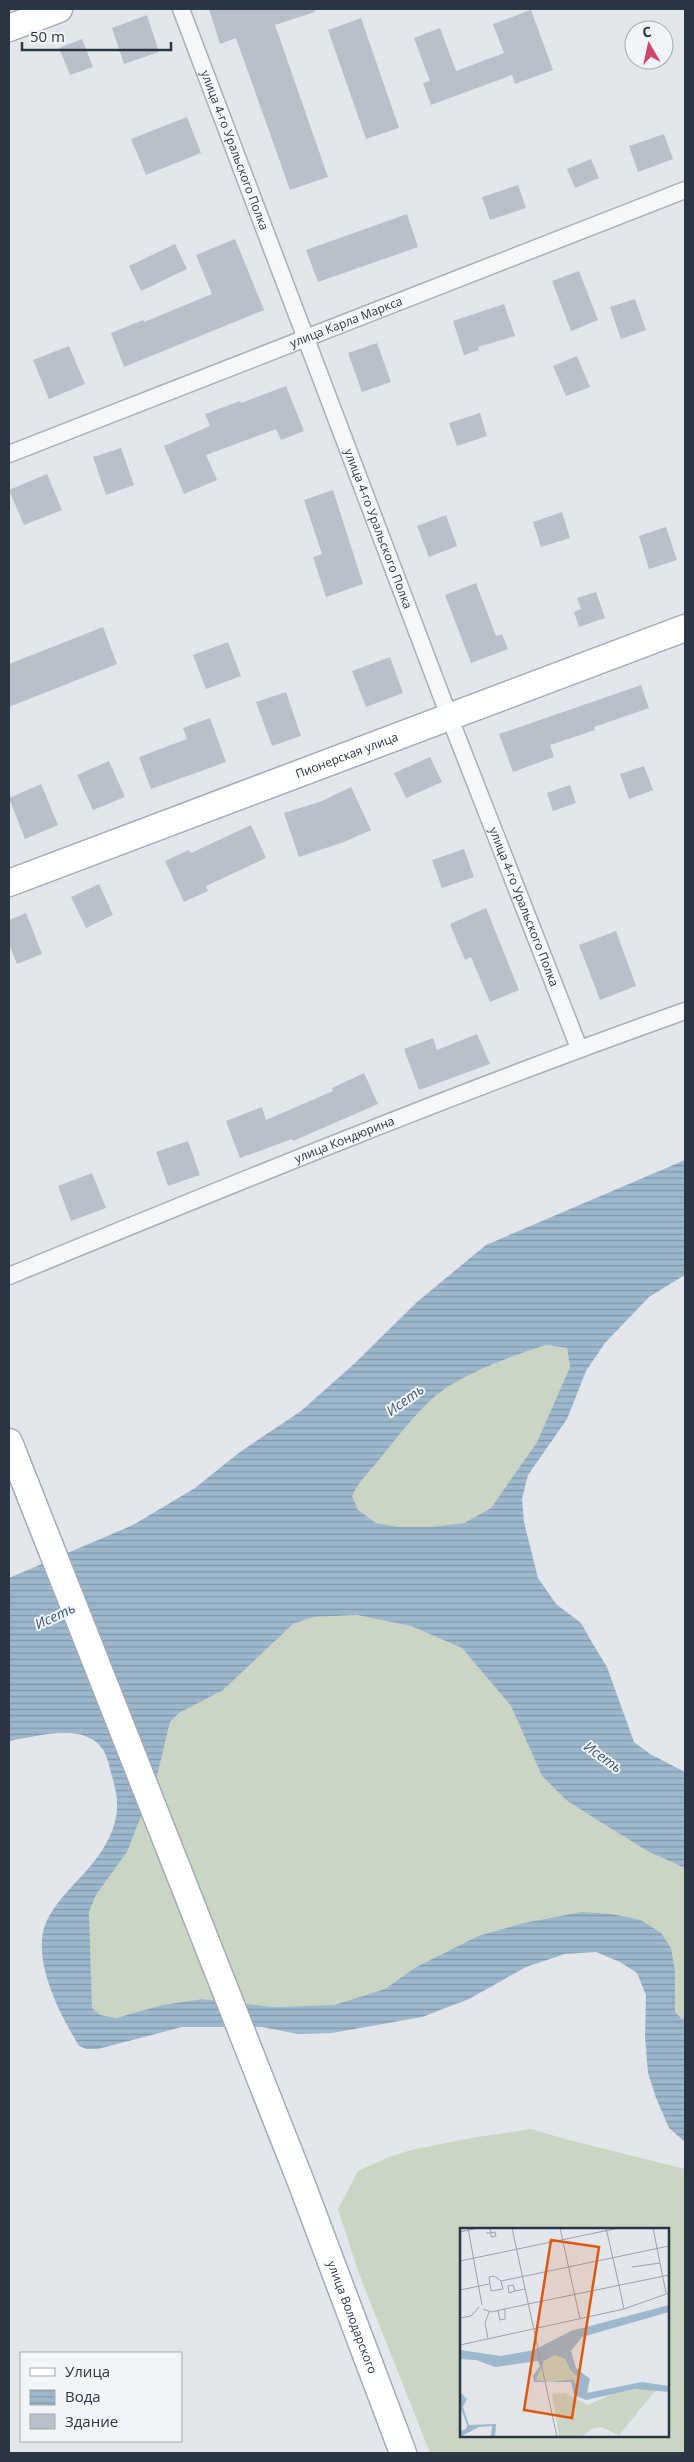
<svg xmlns="http://www.w3.org/2000/svg" width="694" height="2462" font-family="'Open Sans',sans-serif">
	<style>
		.grass { fill: #cad5c3; fill-rule: evenodd }
		.water { fill: url(#water-rules); fill-rule: evenodd }
		.building { fill: #bac0c9 }
		.lines { fill: none; stroke-linecap: round; stroke-linejoin: round }
		.minor-casing { stroke: #a8aeb6; stroke-width: 19 }
		.primary-casing { stroke: #a2acb7; stroke-width: 29 }
		.minor { stroke: #f6f7f9; stroke-width: 16 }
		.primary { stroke: #fff; stroke-width: 26 }
		.labels { text-anchor: middle; stroke-width: 4; stroke-linejoin: round; paint-order: stroke }
		.street-label { font-size: 12px; fill: #2a3644; stroke: #f2f5f8 }
		.water-label { font-size: 14px; font-style: italic; fill: #335979; stroke: #f2f5f8 }
		.inset-road { fill: none; stroke: #99a0a8; stroke-width: 1 }
		.view { fill: #de570f; fill-opacity: 0.15; stroke: #de570f; stroke-width: 2.5 }
		.inset-edge { fill: none; stroke: #2a3644; stroke-width: 2.5 }
	</style>
	<defs>
		<pattern id="water-rules" width="6" height="5" patternUnits="userSpaceOnUse" patternTransform="scale(1.25)"><rect width="6" height="5" fill="#9db8cc"/><path d="M0 2.5h6" fill="none" stroke="#8096a7"/></pattern>
	</defs>
	<rect width="100%" height="100%" fill="#e3e7eb"/>
	<path class="grass" d="M 546,1345 L 567,1348 L 570,1367 L 537,1442 L 491,1508 L 464,1523 L 431,1527 L 399,1527 L 376,1523 L 357,1510 L 352,1496 C 359,1481 369,1472 379,1460 C 396,1439 412,1417 432,1399 C 458,1375 512,1356 546,1345 Z
		M 357,1615 L 411,1626 L 462,1648 L 511,1706 L 542,1776 L 566,1800 L 594,1818 L 649,1852 L 685,1868 L 685,2018 L 683,2019 L 675,2013 L 675,1972 L 661,1933 L 640,1920 L 612,1914 L 548,1918 L 478,1936 L 416,1967 L 385,1989 L 334,2005 L 274,2007 L 202,1999 L 162,2005 L 116,2018 L 100,2015 L 92,2008 L 89,1912 L 96,1895 L 127,1852 L 157,1776 L 170,1722 L 179,1713 L 223,1689 L 293,1624 L 313,1617 Z
		M 531,2129 L 569,2140 L 685,2169 L 685,2453 L 430,2453 L 358,2271 L 338,2209 L 358,2171 L 389,2157 L 411,2150 L 471,2138 ZM 462,2230 L 668,2230 L 668,2436 L 462,2436 Z"/>
	<path class="water" d="M 685,1160 L 685,1275 L 649,1297 L 605,1343 L 586,1371 L 567,1419 L 528,1475 L 522,1499 L 524,1522 L 538,1578 L 556,1604 L 581,1623 L 594,1646 L 607,1667 L 634,1742 L 650,1754 L 685,1772 L 685,1868 L 649,1852 L 594,1818 L 566,1800 L 542,1776 L 511,1706 L 462,1648 L 411,1626 L 357,1615 L 313,1617 L 293,1624 L 223,1690 L 179,1713 L 170,1722 L 157,1776 L 127,1852 L 96,1895 L 89,1912 L 92,2008 L 100,2015 L 116,2018 L 162,2005 L 202,1999 L 274,2007 L 334,2005 L 385,1989 L 416,1967 L 478,1936 L 524,1923 L 581,1912 L 612,1914 L 641,1920 L 661,1933 L 671,1948 L 675,1972 L 675,2012 L 682,2019 L 685,2018 L 685,2142 L 669,2128 L 656,2098 L 648,2073 L 645,2037 L 646,1995 L 637,1973 L 620,1962 L 596,1952 L 565,1954 L 526,1967 L 469,1999 L 422,2017 L 332,2033 L 298,2034 L 262,2027 L 182,2027 L 98,2049 L 86,2049 L 79,2046 C 60,2014 34,1965 44,1928 C 49,1912 63,1896 74,1884 C 94,1864 117,1836 117,1806 C 118,1793 112,1778 109,1765 C 99,1718 44,1735 9,1741 L 9,1578 L 133,1525 L 195,1488 L 240,1452 L 301,1411 L 355,1363 L 417,1302 L 486,1245 ZM 546,1345 L 567,1348 L 570,1367 L 537,1442 L 491,1508 L 464,1523 L 431,1527 L 399,1527 L 376,1523 L 358,1510 L 352,1496 C 359,1481 369,1472 379,1460 C 396,1439 412,1417 432,1399 C 458,1375 512,1356 546,1345 Z"/>
	<path class="building" d="M 209,9 L 315,9 L 315,12 L 275,25 L 328,177 L 290,190 L 236,38 L 220,44 Z
		M 531,10 L 553,70 L 515,84 L 512,75 L 431,105 L 423,83 L 430,81 L 414,38 L 440,28 L 456,71 L 504,53 L 493,24 Z
		M 147,15 L 159,52 L 124,64 L 112,28 Z
		M 361,18 L 399,128 L 366,139 L 328,30 Z
		M 82,39 L 93,67 L 70,75 L 59,48 Z
		M 187,117 L 201,153 L 146,175 L 131,139 Z
		M 664,134 L 673,159 L 638,172 L 629,146 Z
		M 591,159 L 599,178 L 575,188 L 567,169 Z
		M 518,185 L 526,208 L 490,220 L 482,197 Z
		M 407,214 L 418,247 L 318,282 L 306,250 Z
		M 235,239 L 264,310 L 124,367 L 111,333 L 143,320 L 144,322 L 212,294 L 196,255 Z
		M 175,244 L 187,269 L 141,291 L 129,266 Z
		M 579,271 L 598,320 L 571,331 L 552,281 Z
		M 635,299 L 646,330 L 621,339 L 610,307 Z
		M 504,304 L 515,336 L 478,347 L 479,350 L 464,355 L 453,321 Z
		M 377,343 L 391,382 L 362,392 L 348,353 Z
		M 69,346 L 85,384 L 49,399 L 33,360 Z
		M 577,356 L 590,387 L 566,396 L 553,366 Z
		M 286,386 L 304,431 L 281,440 L 276,429 L 206,455 L 217,480 L 184,494 L 164,446 L 210,426 L 205,414 L 240,401 L 241,403 Z
		M 480,413 L 487,436 L 457,446 L 449,423 Z
		M 121,448 L 134,485 L 106,495 L 93,457 Z
		M 47,474 L 62,510 L 24,525 L 9,490 Z
		M 333,490 L 363,584 L 326,597 L 313,557 L 322,554 L 304,500 Z
		M 562,512 L 570,538 L 541,547 L 533,522 Z
		M 446,515 L 457,546 L 429,557 L 417,526 Z
		M 666,527 L 677,560 L 649,569 L 639,536 Z
		M 476,583 L 496,636 L 502,634 L 508,649 L 471,663 L 445,595 Z
		M 596,592 L 605,618 L 579,627 L 574,612 L 581,609 L 577,598 Z
		M 103,627 L 117,664 L 9,707 L 9,664 Z
		M 228,642 L 241,676 L 206,689 L 193,655 Z
		M 390,657 L 403,693 L 366,707 L 352,671 Z
		M 641,685 L 649,708 L 594,727 L 595,730 L 550,745 L 554,757 L 513,772 L 499,734 Z
		M 286,692 L 301,736 L 272,746 L 256,702 Z
		M 210,718 L 226,762 L 151,789 L 139,757 L 187,739 L 183,728 Z
		M 430,757 L 442,782 L 406,798 L 394,773 Z
		M 109,761 L 125,797 L 93,810 L 77,775 Z
		M 644,766 L 653,790 L 629,799 L 620,774 Z
		M 41,784 L 58,825 L 25,839 L 9,798 Z
		M 570,785 L 576,803 L 553,811 L 547,793 Z
		M 351,787 L 371,830 L 344,842 L 299,857 L 284,813 L 322,801 Z
		M 251,825 L 266,858 L 206,886 L 208,891 L 184,902 L 165,861 L 189,850 L 191,853 Z
		M 464,849 L 474,877 L 442,888 L 432,860 Z
		M 99,884 L 113,915 L 86,928 L 71,897 Z
		M 486,908 L 519,990 L 490,1002 L 471,957 L 465,960 L 450,924 Z
		M 26,913 L 42,954 L 17,964 L 9,944 L 9,920 Z
		M 616,931 L 636,986 L 600,1000 L 579,945 Z
		M 477,1034 L 490,1064 L 419,1090 L 404,1049 L 433,1038 L 437,1050 Z
		M 364,1073 L 378,1104 L 293,1141 L 292,1139 L 240,1158 L 226,1121 L 262,1107 L 266,1120 L 333,1091 L 332,1088 Z
		M 188,1141 L 200,1175 L 168,1186 L 156,1152 Z
		M 92,1173 L 106,1208 L 71,1221 L 58,1186 Z"/>
	<g class="lines">
		<g class="minor-casing">
			<g id="minor">
				<path id="s1" d="M 181,9 L 449,716 L 579,1048"/>
				<path id="s2" d="M 9,454 L 685,190"/>
				<path id="s3" d="M 9,1276 C 233,1184 457,1092 685,1011"/>
			</g>
		</g>
		<g class="primary-casing">
			<g id="primary">
				<path d="M 9,28 L 59,9"/>
				<path id="s4" d="M 9,883 L 685,628"/>
				<path id="s5" d="M 9,1442 L 301,2182 L 403,2453"/>
			</g>
		</g>
		<use href="#minor" class="minor"/>
		<use href="#primary" class="primary"/>
	</g>
	<g class="labels">
		<g class="street-label">
			<text dy="4" stroke="none"><textPath href="#s1" startOffset="151">улица 4-го Уральского Полка</textPath></text>
			<text dy="4" stroke="none"><textPath href="#s2" startOffset="362">улица Карла Маркса</textPath></text>
			<text dy="4" stroke="none"><textPath href="#s1" startOffset="556">улица 4-го Уральского Полка</textPath></text>
			<text dy="4" stroke="none"><textPath href="#s4" startOffset="361">Пионерская улица</textPath></text>
			<text dy="4" stroke="none"><textPath href="#s1" startOffset="961">улица 4-го Уральского Полка</textPath></text>
			<text dy="4" stroke="none"><textPath href="#s3" startOffset="362">улица Кондюрина</textPath></text>
			<text dy="4" stroke="none"><textPath href="#s5" startOffset="940">улица Володарского</textPath></text>
		</g>
		<g class="water-label">
			<text transform="translate(405 1400) rotate(-36)" y="5">Исеть</text>
			<text transform="translate(55 1616) rotate(-25)" y="5">Исеть</text>
			<text transform="translate(603 1757) rotate(36)" y="5">Исеть</text>
		</g>
	</g>
	<g transform="translate(460 2228)">
		<rect width="209" height="209" fill="#e3e7eb"/>
		<path d="M 95,127 L 105,131 L 111,143 L 120,151 L 117,159 L 111,151 L 92,154 L 76,152 L 84,133 ZM 179,161 L 196,162 L 159,207 L 141,199 L 131,201 L 121,209 L 99,209 L 92,166 L 105,165 L 128,177 L 155,165 Z" fill="#cad5c3"/>
		<path d="M 209,77 L 209,84 L 122,109 L 111,123 L 116,140 L 130,151 L 127,165 L 182,154 L 209,158 L 209,164 L 175,161 L 126,172 L 114,167 L 111,154 L 74,154 L 73,148 L 80,138 L 78,133 L 35,139 L 16,132 L 0,131 L 0,122 L 41,128 L 74,122 L 111,103 ZM 95,127 L 105,131 L 111,143 L 120,151 L 117,159 L 113,151 L 91,154 L 76,152 L 84,133 ZM 0,164 L 7,171 L 3,179 L 9,197 L 36,196 L 35,209 L 31,209 L 32,198 L 19,199 L 0,209 L 0,203 L 6,201 L 7,197 L 0,178 Z" fill="#9db8cc" fill-rule="evenodd"/>
		<path class="inset-road" d="M 8,0 L 22,77M 52,0 L 97,209M 100,0 L 120,91M 146,0 L 159,57M 193,0 L 206,65M 0,4 L 18,0M 26,5 L 31,5 L 35,4 L 36,8 L 31,9 L 31,5 L 30,0M 0,33 L 159,0M 172,39 L 200,35M 41,53 L 43,61 L 31,63 L 29,49 L 34,48 L 41,53 L 209,18M 159,57 L 164,81M 0,62 L 29,56M 55,63 L 53,57 L 48,58 L 49,65 L 55,63 L 65,61M 68,76 L 209,47M 23,81 L 31,84 L 68,76M 38,83 L 40,92 L 45,91 L 45,81M 0,90 L 11,88 L 19,79M 28,111 L 25,95 L 29,84M 0,117 L 164,81 L 209,65"/>
		<path class="view" d="M 91,12 L 139,19 L 112,190 L 64,182 Z"/>
		<rect width="209" height="209" class="inset-edge"/>
	</g>
	<rect width="694" height="2462" fill="none" stroke="#2a3644" stroke-width="20"/>
	<rect x="20" y="2352" width="162" height="90" fill="#f2f5f8" stroke="#a2a9b0"/>
	<rect x="30" y="2368" width="25" height="8" fill="#ffffff" stroke="#a2a9b0"/>
	<text x="65" y="2377" font-size="15" fill="#2a3644">Улица</text>
	<rect x="30" y="2390" width="25" height="15" fill="url(#water-rules)" stroke="#a2a9b0"/>
	<text x="65" y="2402" font-size="15" fill="#2a3644">Вода</text>
	<rect x="30" y="2414" width="25" height="15" fill="#bac0c9" stroke="#a2a9b0"/>
	<text x="65" y="2427" font-size="15" fill="#2a3644">Здание</text>
	<g transform="translate(649 45) rotate(351)"><circle r="24" fill="#f2f5f8" stroke="#a2a9b0"/>
	<path d="M0-4L9 19L0 12L-9 19Z" fill="#d24669"/>
	<text y="-8" font-size="14" font-weight="bold" text-anchor="middle" fill="#2a3644">С</text>
	</g>
	<path d="M22 42v8h149v-8" fill="none" stroke="#2a3644" stroke-width="2.5"/>
	<text x="30" y="42" font-size="15" fill="#2a3644" stroke="#f2f5f8" stroke-width="4" paint-order="stroke">50 m</text>
</svg>
